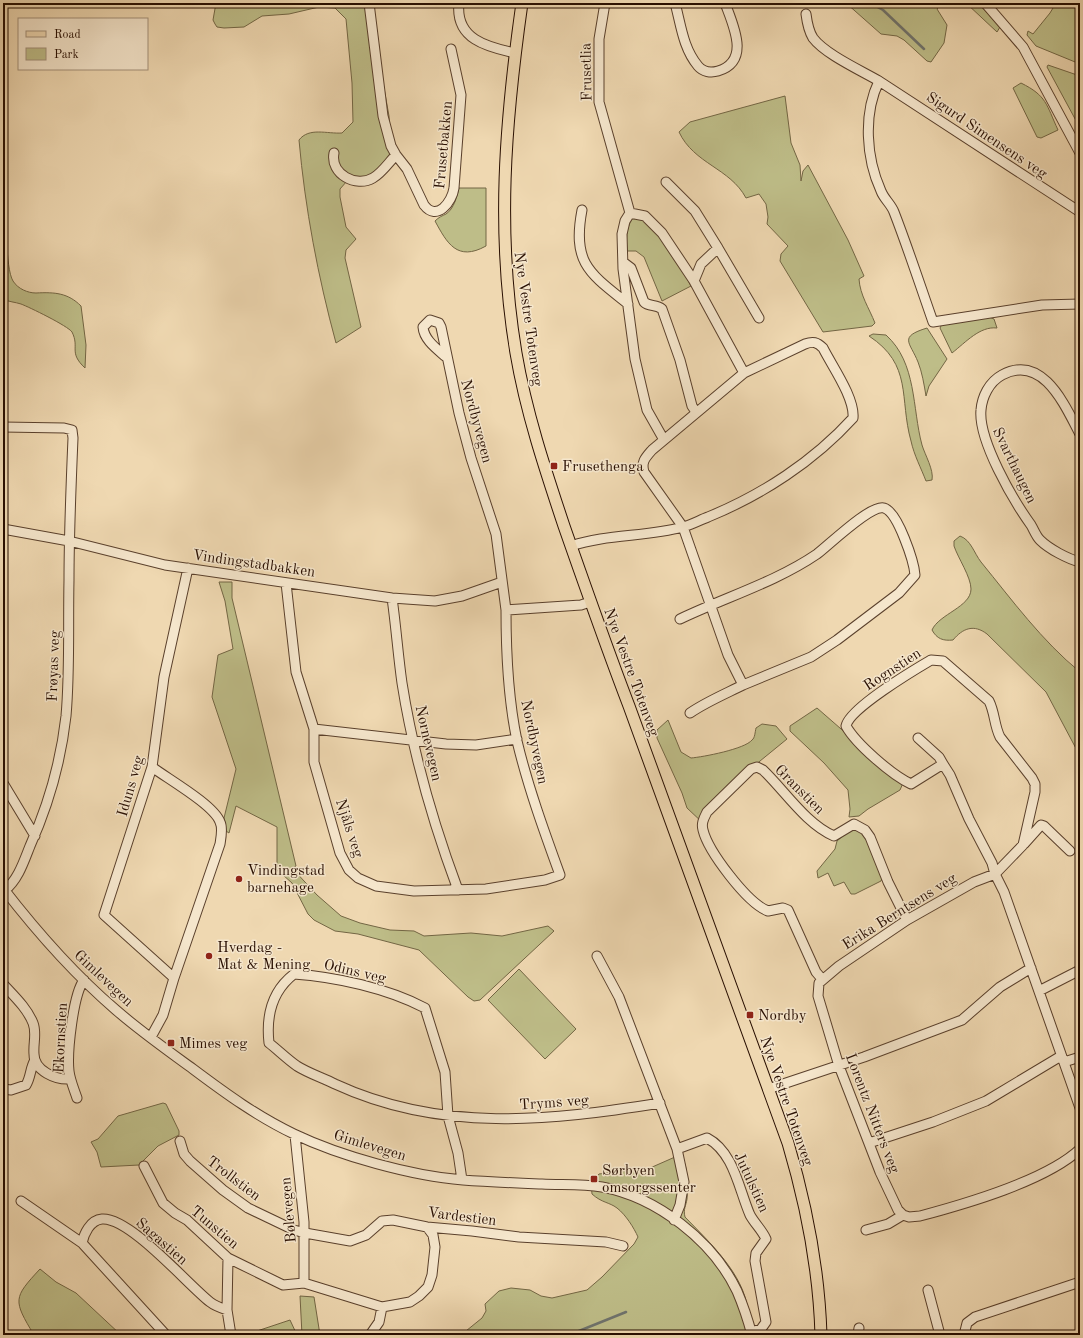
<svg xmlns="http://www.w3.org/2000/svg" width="1083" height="1338" font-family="'Old Standard TT',serif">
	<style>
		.green { fill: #bebd88; stroke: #736644 }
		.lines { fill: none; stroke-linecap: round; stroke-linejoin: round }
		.stream { stroke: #6f736d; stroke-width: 2.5 }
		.minor-casing { stroke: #5a402c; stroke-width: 11 }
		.major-casing { stroke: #280e00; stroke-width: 13 }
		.minor { stroke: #f5e6cc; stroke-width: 9 }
		.major { stroke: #efd8b1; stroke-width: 11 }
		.poi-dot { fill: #8f2418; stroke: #f5e6cc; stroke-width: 1.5 }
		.labels { text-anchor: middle; stroke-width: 3; stroke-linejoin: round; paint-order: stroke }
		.street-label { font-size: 15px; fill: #280e00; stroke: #f5e6cc }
		.poi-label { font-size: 15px; fill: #280e00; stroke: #f5e6cc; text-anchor: start }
	</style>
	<rect width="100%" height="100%" fill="#efd8b1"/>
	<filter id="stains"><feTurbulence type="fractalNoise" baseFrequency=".005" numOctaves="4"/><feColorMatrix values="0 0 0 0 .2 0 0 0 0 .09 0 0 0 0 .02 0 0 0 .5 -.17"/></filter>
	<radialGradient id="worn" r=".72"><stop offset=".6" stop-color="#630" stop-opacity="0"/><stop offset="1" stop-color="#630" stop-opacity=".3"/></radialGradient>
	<path class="green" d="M 216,3 L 373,3 L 379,47 L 380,66 L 389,116 L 390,132 L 394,147 L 383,175 L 347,181 L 340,189 L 340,197 L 346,227 L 356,239 L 346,250 L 345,258 L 361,327 L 336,343 C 318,277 305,208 299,140 C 309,127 327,134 342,133 L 353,122 L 352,83 L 346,19 L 335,8 L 319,7 L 289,14 L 262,16 L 244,27 L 224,28 L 217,27 L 215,24 L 213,20 Z
		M 846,3 L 942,3 L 937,9 L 947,25 L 944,43 L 931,62 L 927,61 L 904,40 L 897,36 L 881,34 Z
		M 966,3 L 978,3 L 1000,27 L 997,32 Z
		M 1056,3 L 1080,3 L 1080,64 L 1036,46 L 1027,35 L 1028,31 L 1033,34 L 1050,13 Z
		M 1048,65 L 1080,76 L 1080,128 L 1047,67 Z
		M 1021,83 C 1047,96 1046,104 1058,130 L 1041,138 L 1037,137 L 1013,88 Z
		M 785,96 L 791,143 L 800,165 L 801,181 L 803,171 L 808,165 L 848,240 L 864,276 L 859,279 C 860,295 869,308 875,323 L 872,326 L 823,332 L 780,261 L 781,254 L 788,246 L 767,224 L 768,217 L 766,204 L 759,194 L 746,198 C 730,168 694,164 679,132 L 690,122 Z
		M 459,188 L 486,188 L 486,246 C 457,262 447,243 435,221 C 439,217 442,216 446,214 C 454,209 457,196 459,188 Z
		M 3,193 C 7,213 5,268 13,281 C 18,289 28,293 36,293 C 55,292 68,293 81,306 L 86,345 L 85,368 C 68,352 80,348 72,332 C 68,326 29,307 21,304 C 15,302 9,302 3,299 Z
		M 639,218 C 665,230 678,261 691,286 L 662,301 L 644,257 L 636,251 L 627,251 C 626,239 626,229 632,219 Z
		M 989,317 L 994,319 L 997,328 C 980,326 966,342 952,353 L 940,328 L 942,324 Z
		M 927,328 L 947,359 L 929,386 L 926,396 C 924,384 922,372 918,362 C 910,342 898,337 927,328 Z
		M 873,334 L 886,335 C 917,363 912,408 922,445 C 925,455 934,470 932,480 L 926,481 C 921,468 914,455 911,441 C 899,398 913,365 869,336 Z
		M 960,536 C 971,540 974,553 981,562 C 1012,600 1042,641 1080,672 L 1080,756 L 1046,692 L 987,634 C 974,624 963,628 953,640 C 943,641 937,639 932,630 C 939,614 971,607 971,589 C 971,577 958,558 954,546 L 954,541 Z
		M 219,582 L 232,582 L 232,598 L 296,866 L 292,868 L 317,895 L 341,916 L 360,923 L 390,930 L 414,931 L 424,936 L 471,933 L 502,936 L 548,926 L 554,931 L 480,1000 L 474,1001 L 468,997 L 419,950 L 358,934 L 335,931 L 314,920 L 308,914 L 292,883 L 283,875 L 289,868 L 277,871 L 277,827 L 236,806 L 229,833 L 226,831 L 224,818 L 236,769 L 212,697 L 218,655 L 233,649 L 225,601 Z
		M 817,708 L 903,783 L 900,790 L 868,809 L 859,816 L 849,817 L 850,809 L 848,790 L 824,763 L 790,731 L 790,726 Z
		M 668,720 L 681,752 L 691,758 C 703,757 745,749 752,740 C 755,738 755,732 756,728 L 762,724 L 776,726 L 787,739 L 749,770 L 717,804 L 704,824 L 687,808 L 682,793 L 657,738 L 657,730 Z
		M 852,828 L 858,828 L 865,834 L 883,876 L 881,881 L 855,894 L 851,894 L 844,882 L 834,886 L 828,873 L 818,878 L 817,871 L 835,849 L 837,841 Z
		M 519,969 L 576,1029 L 545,1059 L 488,1000 Z
		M 163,1103 L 166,1104 L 179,1131 L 179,1135 L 158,1146 L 139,1165 L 101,1167 L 97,1152 L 91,1142 L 98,1139 L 118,1116 Z
		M 675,1157 L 682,1158 C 688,1165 688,1189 687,1199 C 686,1206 683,1209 685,1217 C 710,1243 743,1273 748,1310 C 749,1318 749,1327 749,1335 L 461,1335 L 482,1318 L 486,1311 L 485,1304 L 499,1291 L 511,1288 L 530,1290 L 541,1296 L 552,1298 L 587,1290 L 602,1277 L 634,1244 L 638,1237 C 634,1228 626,1215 617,1208 C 609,1202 602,1203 592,1194 L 591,1183 L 599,1174 L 650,1168 Z
		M 40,1269 L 56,1282 L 76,1293 L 121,1335 L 34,1335 C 13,1300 13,1298 40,1269 Z
		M 300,1296 L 314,1297 L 320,1335 L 302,1335 Z
		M 290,1320 L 297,1335 L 255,1335 L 254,1332 Z"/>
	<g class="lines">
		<path class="stream" d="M 870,3 L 883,10 L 924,49
			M 569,1335 L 626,1312"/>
		<g class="minor-casing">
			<path id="minor" d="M 369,3 L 383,116 L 391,146 L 396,155 L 407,169 L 424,205 C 437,222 452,202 454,188 L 461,95 L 451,49
				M 459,3 C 455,39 487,47 515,53
				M 605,3 L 599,39 L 599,102 L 630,213 L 625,221 L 622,234 L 623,269 L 635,359 L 647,410 L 664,440
				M 675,3 C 681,25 683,48 698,66 C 703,72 711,73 718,71 C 751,61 733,25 725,3
				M 985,3 L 1023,47 L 1080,153
				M 806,14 C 807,22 808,30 813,38 C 825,54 860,70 879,81
				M 334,153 C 330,174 356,188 373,178 C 382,173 389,162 396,155
				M 666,182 L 695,211 L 718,248
				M 582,210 C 572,263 589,273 628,304
				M 1080,212 L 879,81 C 863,114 866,158 881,191 C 884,199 891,204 894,212 C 908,248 920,285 933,322 L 1042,305 L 1080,304
				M 630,213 L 645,216 L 662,233 L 694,281 L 744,373
				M 623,262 L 631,268 L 644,302 C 649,307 656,304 662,309 L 680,360 L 692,406 L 696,412
				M 694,281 L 701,264 L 718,248 L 759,318
				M 446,357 C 437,349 424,340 423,327 L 430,320 L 439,323 L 441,327 L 459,413 L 471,458 L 496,534 L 506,610
				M 3,427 L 64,428 L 72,430 L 73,438 C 71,485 69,532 69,580 C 68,625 70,671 66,716 C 61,760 48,806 30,846 C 24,861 18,880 5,890
				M 1080,434 C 1065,406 1043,353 1002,375 C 989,382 982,397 981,410 C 978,440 1013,500 1031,525 C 1034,530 1036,536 1040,540 C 1049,549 1068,559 1080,562
				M 3,529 L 69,541 L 165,565 L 392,598 L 435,601 L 462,596 L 502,582
				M 571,546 C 607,534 646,537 683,527 C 691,525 700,520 708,517 C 762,495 814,461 853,418 C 855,398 832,366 823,348 C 817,342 813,341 805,344 L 744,373 L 652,450 C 645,458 641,462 644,472 L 683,527 L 728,655 L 743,685 L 811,657 L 837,640 L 899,593 L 915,575 C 914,562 898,512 884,508 C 871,504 829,545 817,554 C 776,582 726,597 680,619
				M 286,583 L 296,672 L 314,729 L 314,762 L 340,853 L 349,870 L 358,878 L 376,886 L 414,891 L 486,889 L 545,880 L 560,875 C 544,831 528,787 517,741 C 508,698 506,653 506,610 L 581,605 L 590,602
				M 392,598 C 396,626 398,655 402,683 C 413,753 433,823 458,890
				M 690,713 C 706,702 725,694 743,685
				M 314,729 L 446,744 L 476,745 L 517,739
				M 918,738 L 939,757 L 943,764
				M 3,783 L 35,836
				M 1024,844 L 1041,825 L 1044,826 L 1070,851
				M 3,888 C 37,932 74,974 116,1010 C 140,1031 167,1050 193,1069 C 225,1093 258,1117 294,1134 C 340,1156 412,1176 463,1180 C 489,1182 516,1183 542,1184 C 562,1185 582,1184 602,1187 C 657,1197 713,1241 737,1291 C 743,1305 748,1320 752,1335
				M 597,956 L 619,997 L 677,1149 L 684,1182 L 680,1205 L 674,1220
				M 174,978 L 104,915 L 152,767 L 164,677 L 188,568
				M 822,979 L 816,972 L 788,910 L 783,908 L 768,911 C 747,903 708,851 703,830 C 701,823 704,818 707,812 L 751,769 L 757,767 L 763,770 C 785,791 806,824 834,836 L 854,824 L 865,830 L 870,837 L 888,882 L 907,920
				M 3,984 C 14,996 27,1008 33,1023 C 37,1033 33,1043 34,1054 C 34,1071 56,1080 70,1079
				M 1039,991 L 1080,970
				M 151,1037 L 163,1015 L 174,978 L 220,844 C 221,838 223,828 220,822 C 214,805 168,779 152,767
				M 1064,1062 L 1080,1057
				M 3,1089 L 11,1090 L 26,1085 C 31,1077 30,1068 35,1060
				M 768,1089 L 864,1057 L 962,1020 L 1000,987 L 1031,968
				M 77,1098 C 74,1089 70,1080 69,1071 C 67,1053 73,994 84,980
				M 295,1135 L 304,1222 L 304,1283
				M 180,1141 L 184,1154 L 190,1161 L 223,1190 L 248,1208 L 294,1230 L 305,1233 L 350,1241 L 366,1235 L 382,1221 L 393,1220 L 427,1227 L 472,1231 L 519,1237 L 606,1242 L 623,1246
				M 869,1143 L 933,1122 L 986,1101 L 1061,1056
				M 677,1149 L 707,1138 C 734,1152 739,1190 750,1215 C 755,1224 762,1230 766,1239 L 756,1253 L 755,1261 L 766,1322 L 761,1329 L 751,1332
				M 144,1166 L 163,1203 L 175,1213 L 187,1220 L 228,1258 L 283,1285 L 304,1283 L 382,1307 L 410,1302 L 419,1296 L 428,1287 L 432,1275 L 435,1247 L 433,1235 L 427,1227
				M 462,1180 L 458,1153 L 448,1116 L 445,1072 L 425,1008 C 387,988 336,977 294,974 C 272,991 266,1016 269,1043 C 278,1050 287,1059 297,1066 C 308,1073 323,1078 335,1084 C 441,1133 550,1121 660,1103
				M 21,1201 L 82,1243 L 166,1335
				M 903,1215 L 909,1217 L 920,1216 C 965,1204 1046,1181 1080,1149
				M 866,1230 L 888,1224 L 903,1215 L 898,1210 L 880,1172 L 839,1066 L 818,996 L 819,983 L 839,966 L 907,920 L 974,882 L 995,874 L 1023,845 L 1035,792 L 1035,784 L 1032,778 L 1000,737 C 994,725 995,713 989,701 L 943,661 L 931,660 C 914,670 849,709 846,726 C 856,744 892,775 911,784 L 943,764 L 950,775 L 969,819 L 992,863 L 995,874 L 1004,892 L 1080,1108
				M 82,1243 C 84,1234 90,1220 102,1219 C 130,1217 187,1284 210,1302 C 215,1306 221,1308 227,1310
				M 228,1258 L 227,1310 L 231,1335
				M 928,1290 L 940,1335
				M 370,1335 L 379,1322 L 382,1307
				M 858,1335 L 859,1328
				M 964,1335 L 967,1323 L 975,1317 L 1080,1282"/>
		</g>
		<g class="major-casing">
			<path id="major" d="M 522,3 C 505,123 496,233 516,353 C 526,412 545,469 564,526 C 585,586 606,646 629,706 C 683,851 735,997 788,1143 C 807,1207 819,1269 821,1335"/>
		</g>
		<use href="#minor" class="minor"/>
		<use href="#major" class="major"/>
	</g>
	<g class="poi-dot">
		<rect x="550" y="462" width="8" height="8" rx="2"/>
		<circle cx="239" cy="879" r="4"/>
		<circle cx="209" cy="956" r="4"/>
		<rect x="746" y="1011" width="8" height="8" rx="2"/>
		<rect x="167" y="1039" width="8" height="8" rx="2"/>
		<rect x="590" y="1175" width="8" height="8" rx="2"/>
	</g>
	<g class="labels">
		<g class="street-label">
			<text transform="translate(586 72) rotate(-91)" y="5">Frusetlia</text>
			<text transform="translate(987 135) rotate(34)" y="5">Sigurd Simensens veg</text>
			<text transform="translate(443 145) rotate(-85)" y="5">Frusetbakken</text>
			<text transform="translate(529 319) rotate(82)" y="5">Nye Vestre Totenveg</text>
			<text transform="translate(477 421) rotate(75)" y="5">Nordbyvegen</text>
			<text transform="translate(1015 465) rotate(64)" y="5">Svarthaugen</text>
			<text transform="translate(254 563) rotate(8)" y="5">Vindingstadbakken</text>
			<text transform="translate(53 666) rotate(-88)" y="5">Frøyas veg</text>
			<text transform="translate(892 669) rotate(-33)" y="5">Rognstien</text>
			<text transform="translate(632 672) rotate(70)" y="5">Nye Vestre Totenveg</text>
			<text transform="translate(535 742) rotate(78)" y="5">Nordbyvegen</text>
			<text transform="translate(429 743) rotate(77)" y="5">Nornevegen</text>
			<text transform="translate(130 786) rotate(-74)" y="5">Iduns veg</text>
			<text transform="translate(800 789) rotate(45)" y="5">Granstien</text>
			<text transform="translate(350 828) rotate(72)" y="5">Njåls veg</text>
			<text transform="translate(899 911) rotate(-32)" y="5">Erika Berntsens veg</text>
			<text transform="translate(355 971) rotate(13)" y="5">Odins veg</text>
			<text transform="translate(104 978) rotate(43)" y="5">Gimlevegen</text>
			<text transform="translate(60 1038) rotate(-87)" y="5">Ekornstien</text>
			<text transform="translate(787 1101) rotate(71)" y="5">Nye Vestre Totenveg</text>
			<text transform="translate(554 1102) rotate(-4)" y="5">Tryms veg</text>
			<text transform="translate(873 1113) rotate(69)" y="5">Lorentz Nitters veg</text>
			<text transform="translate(370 1145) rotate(17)" y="5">Gimlevegen</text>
			<text transform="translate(234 1178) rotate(37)" y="5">Trollstien</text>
			<text transform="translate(752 1182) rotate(65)" y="5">Jutulstien</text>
			<text transform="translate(288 1210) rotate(-95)" y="5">Bølevegen</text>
			<text transform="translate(462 1216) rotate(7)" y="5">Vardestien</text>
			<text transform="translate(215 1227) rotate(40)" y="5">Tunstien</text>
			<text transform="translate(162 1241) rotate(41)" y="5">Sagastien</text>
		</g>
		<g class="poi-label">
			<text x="562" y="471">Frusethenga</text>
			<text x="247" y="875">Vindingstad<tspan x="247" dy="17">barnehage</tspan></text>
			<text x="217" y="952">Hverdag -<tspan x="217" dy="17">Mat &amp; Mening</tspan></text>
			<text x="758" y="1020">Nordby</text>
			<text x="179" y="1048">Mimes veg</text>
			<text x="602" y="1175">Sørbyen<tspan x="602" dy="17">omsorgssenter</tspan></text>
		</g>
	</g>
	<rect width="1083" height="1338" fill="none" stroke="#efd8b1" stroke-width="16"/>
	<rect x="4" y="4" width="1075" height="1330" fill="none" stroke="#280e00" stroke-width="2"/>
	<rect x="8" y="8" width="1067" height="1322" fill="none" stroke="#280e00"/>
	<rect x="18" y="18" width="130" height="52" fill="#f5e6cc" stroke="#a3907a"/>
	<rect x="26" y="31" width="20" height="6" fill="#efd8b1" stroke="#a3907a"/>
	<text x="54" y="38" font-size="12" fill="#280e00">Road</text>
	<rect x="26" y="48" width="20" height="12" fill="#bebd88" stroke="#a3907a"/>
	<text x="54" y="58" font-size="12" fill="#280e00">Park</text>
	<rect width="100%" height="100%" filter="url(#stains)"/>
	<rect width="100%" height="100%" fill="url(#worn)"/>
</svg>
